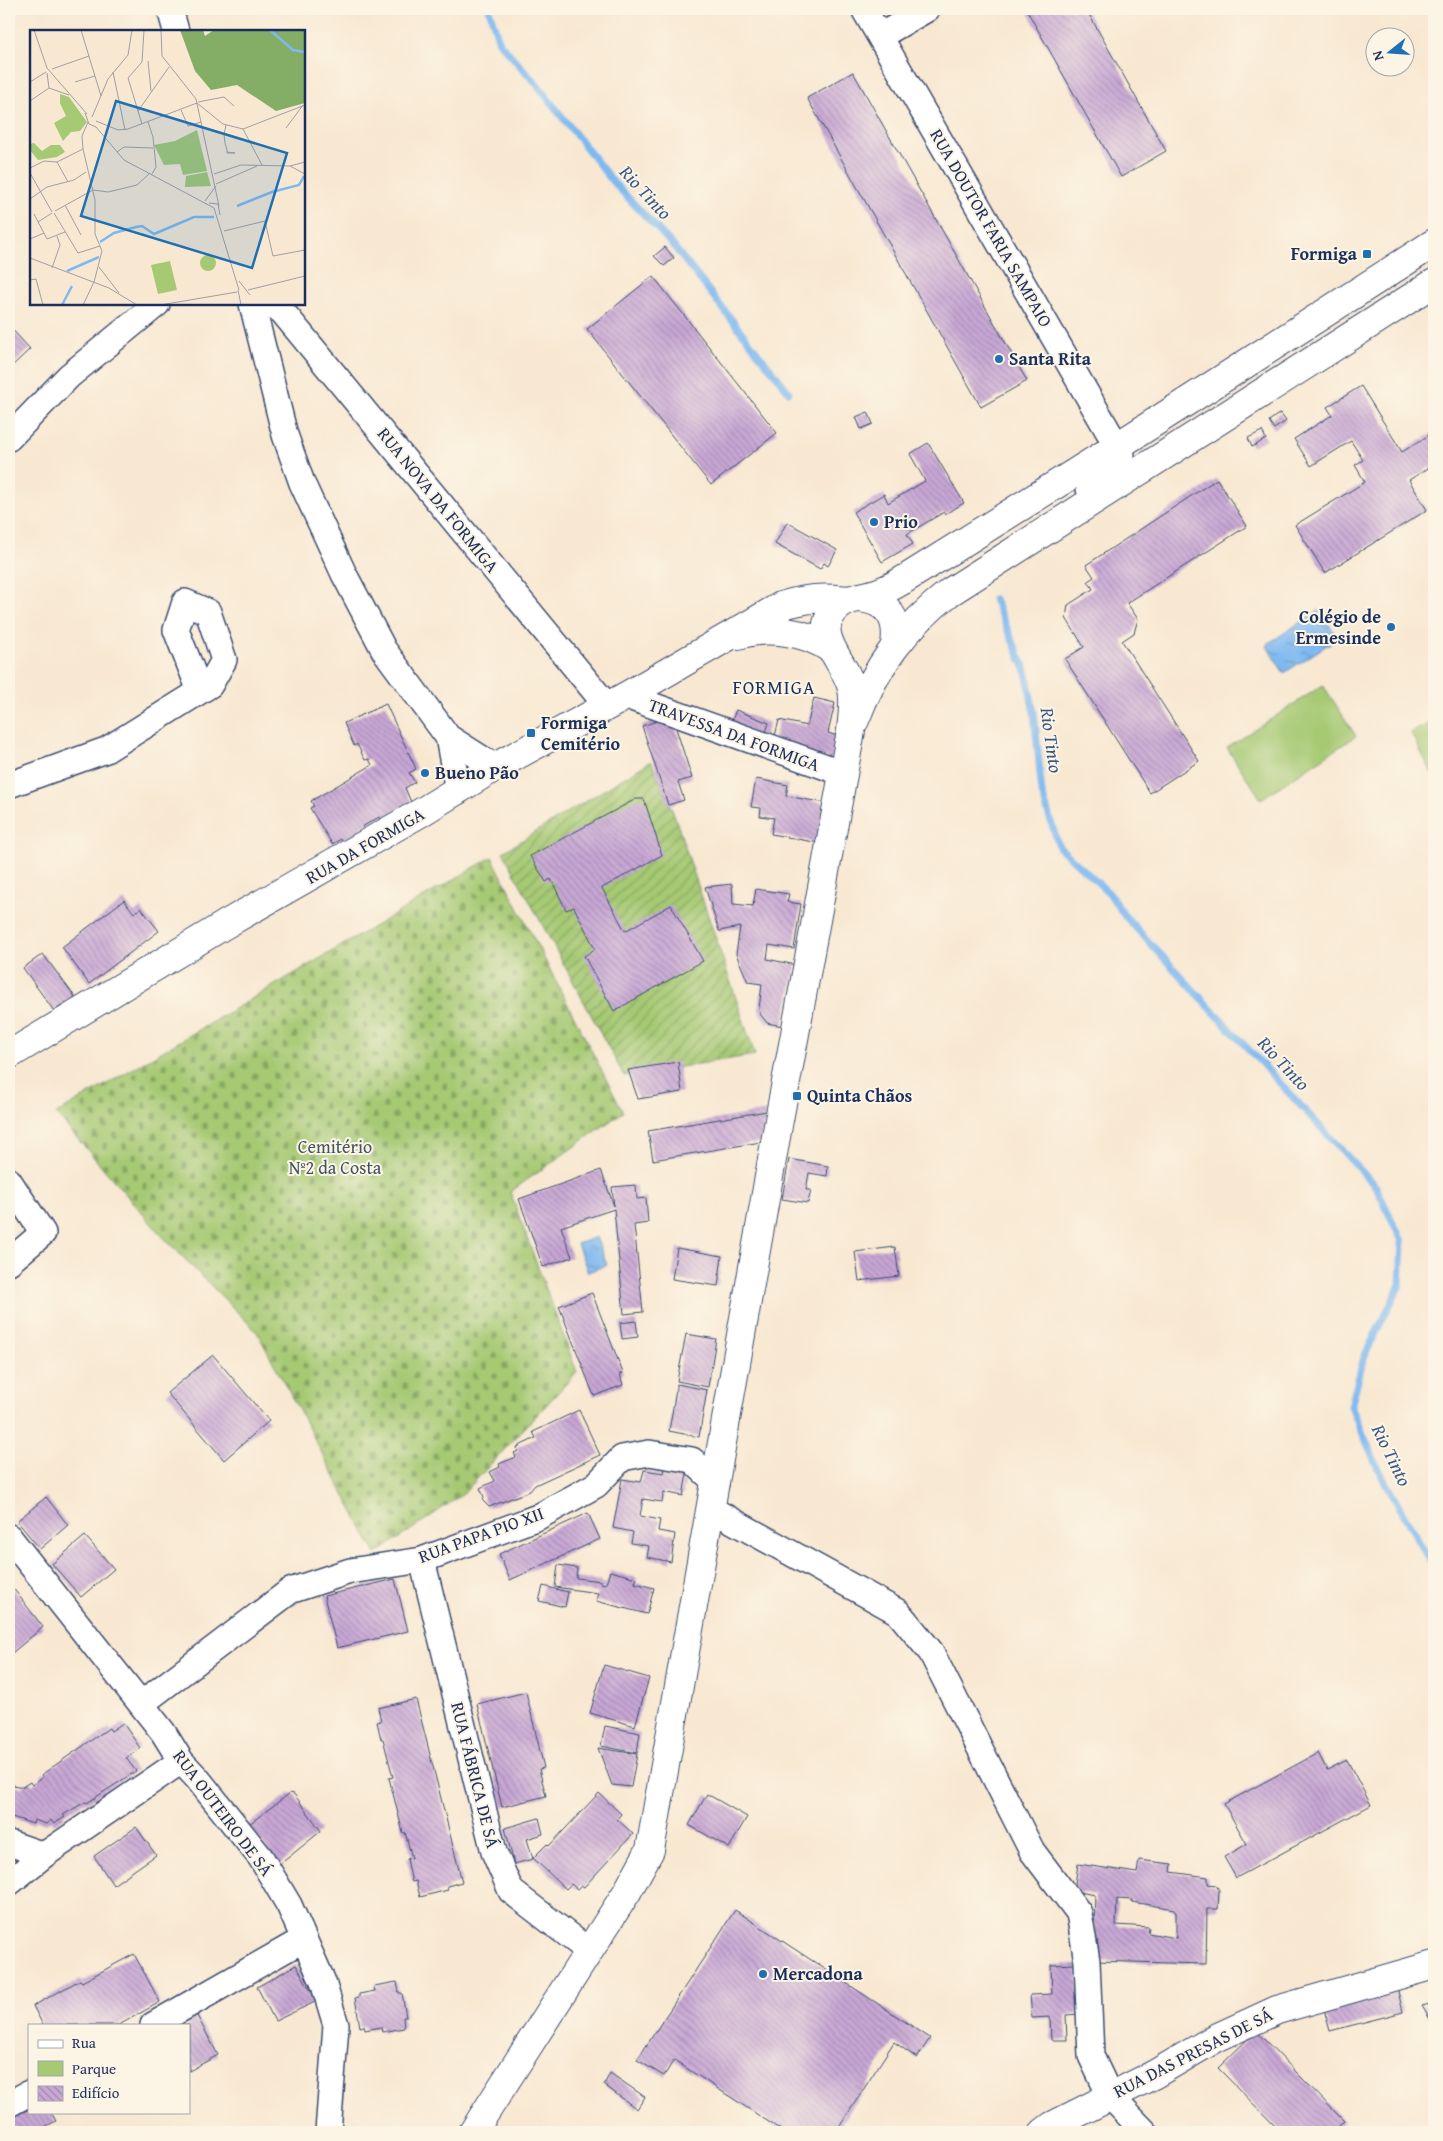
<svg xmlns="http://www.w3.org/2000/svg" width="1443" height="2141" font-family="'Gentium Book Plus',serif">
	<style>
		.green { fill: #a6c973; stroke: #607c68 }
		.cemetery { fill: url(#cemetery-stones); stroke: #607c68 }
		.garden { fill: url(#garden-furrows); stroke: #607c68 }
		.water { fill: url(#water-ripples); stroke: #4d74a7 }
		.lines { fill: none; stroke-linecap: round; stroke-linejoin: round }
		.stream { stroke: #7fb9f0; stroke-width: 7 }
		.building { fill: url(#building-back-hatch); fill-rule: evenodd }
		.street-casing { stroke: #3c4b6f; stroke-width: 28 }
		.secondary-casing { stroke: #3c4b6f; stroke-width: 30 }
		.street { stroke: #fff; stroke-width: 25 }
		.secondary { stroke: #fff; stroke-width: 28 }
		.poi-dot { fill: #1f6fb2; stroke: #fcf5e5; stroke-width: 2 }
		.labels { text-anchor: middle; stroke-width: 4; stroke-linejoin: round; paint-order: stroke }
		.street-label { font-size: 18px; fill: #1b2f5e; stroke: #fcf5e5 }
		.poi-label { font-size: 18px; font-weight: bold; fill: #1b2f5e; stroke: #fcf5e5; text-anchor: start }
		.park-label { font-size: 18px; fill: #3e5663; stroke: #fcf5e5 }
		.water-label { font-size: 19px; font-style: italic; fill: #39588a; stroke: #fcf5e5 }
		.neighbourhood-label { font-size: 19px; letter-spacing: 1px; fill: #1b2f5e; stroke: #fcf5e5 }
		.inset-river { fill: none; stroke: #7fb9f0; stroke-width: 2.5 }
		.inset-road { fill: none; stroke: #a09ea4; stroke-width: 1 }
		.view { fill: #1f6fb2; fill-opacity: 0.15; stroke: #1f6fb2; stroke-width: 2.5 }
		.inset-edge { fill: none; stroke: #1b2f5e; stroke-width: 2.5 }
	</style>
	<defs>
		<pattern id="cemetery-stones" width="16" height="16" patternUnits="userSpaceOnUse" patternTransform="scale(1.25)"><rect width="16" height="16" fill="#a6c973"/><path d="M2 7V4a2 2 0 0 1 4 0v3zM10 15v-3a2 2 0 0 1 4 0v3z" fill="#86a462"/></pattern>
		<pattern id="garden-furrows" width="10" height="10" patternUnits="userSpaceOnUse" patternTransform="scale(1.25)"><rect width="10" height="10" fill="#a6c973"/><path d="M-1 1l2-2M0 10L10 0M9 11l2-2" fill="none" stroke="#86a462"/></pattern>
		<pattern id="water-ripples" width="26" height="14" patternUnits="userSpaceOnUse" patternTransform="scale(1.25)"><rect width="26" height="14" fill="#7fb9f0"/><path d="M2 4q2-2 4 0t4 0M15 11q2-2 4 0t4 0" fill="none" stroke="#6797c6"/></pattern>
		<pattern id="building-back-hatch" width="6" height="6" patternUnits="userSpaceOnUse" patternTransform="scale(1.25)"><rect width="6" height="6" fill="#c8a7d5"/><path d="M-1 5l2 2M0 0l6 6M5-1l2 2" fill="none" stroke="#a288b0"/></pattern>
	</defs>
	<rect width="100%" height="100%" fill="#fcf5e5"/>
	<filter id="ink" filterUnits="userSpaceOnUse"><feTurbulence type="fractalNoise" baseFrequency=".02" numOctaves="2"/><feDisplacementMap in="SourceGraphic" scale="10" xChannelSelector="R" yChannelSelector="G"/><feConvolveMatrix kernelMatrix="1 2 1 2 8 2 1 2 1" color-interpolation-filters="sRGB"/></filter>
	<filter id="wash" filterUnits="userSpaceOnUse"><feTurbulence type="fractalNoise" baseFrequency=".0096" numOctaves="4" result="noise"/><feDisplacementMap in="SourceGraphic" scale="20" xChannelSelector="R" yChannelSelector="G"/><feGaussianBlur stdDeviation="1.12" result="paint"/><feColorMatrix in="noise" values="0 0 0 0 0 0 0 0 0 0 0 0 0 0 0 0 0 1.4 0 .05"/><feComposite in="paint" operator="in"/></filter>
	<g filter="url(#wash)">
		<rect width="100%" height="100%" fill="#f8e8d2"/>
		<path class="green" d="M 1323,685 L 1356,736 L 1261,799 L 1227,748 Z
			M 1434,720 L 1434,777 L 1411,733 Z"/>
		<path class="cemetery" d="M 492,857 L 623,1112 L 510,1192 L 577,1372 L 463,1494 L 376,1554 L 257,1332 L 163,1237 L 56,1114 Z"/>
		<path class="garden" d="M 651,761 L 674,814 L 755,1055 L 624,1076 L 503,852 Z"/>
		<path class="water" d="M 1319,610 L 1338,638 L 1284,673 L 1266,645 Z
			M 596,1237 L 607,1265 L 588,1272 L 577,1244 Z"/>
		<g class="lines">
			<path class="stream" d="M 489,9 L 499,42 L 539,87 L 612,181 L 671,243 L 789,392
				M 994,599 L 1026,671 L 1034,713 L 1042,793 L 1059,847 L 1109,893 L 1124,915 L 1376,1187 L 1402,1241 L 1400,1285 L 1364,1357 L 1351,1406 L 1379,1471 L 1434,1568"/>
		</g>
		<g id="blocks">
			<path class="building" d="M 1026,9 L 1086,9 L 1166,151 L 1121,177 Z
				M 853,72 L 1027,381 L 981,407 L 807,98 Z
				M 665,247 L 674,258 L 664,266 L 654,256 Z
				M 653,276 L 777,433 L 711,485 L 587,329 Z
				M 9,326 L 30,349 L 9,369 Z
				M 1361,386 L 1402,452 L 1434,432 L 1434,474 L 1430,467 L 1409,480 L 1427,510 L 1325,573 L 1295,525 L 1365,482 L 1355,465 L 1363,460 L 1351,441 L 1311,466 L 1294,439 L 1332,415 L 1327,407 Z
				M 868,412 L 873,424 L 861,429 L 856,417 Z
				M 1280,413 L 1286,421 L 1274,429 L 1269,421 Z
				M 1262,431 L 1266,439 L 1252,447 L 1248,438 Z
				M 928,443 L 964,503 L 945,514 L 944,512 L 907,534 L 913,544 L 882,562 L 853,512 L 884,494 L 888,503 L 925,481 L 910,454 Z
				M 1217,479 L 1247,526 L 1127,603 L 1138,619 L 1134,633 L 1122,641 L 1199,761 L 1150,793 L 1065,659 L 1084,647 L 1066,618 L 1068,605 L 1093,589 L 1088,581 L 1094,577 L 1086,565 Z
				M 787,522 L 837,550 L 828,566 L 824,563 L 820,569 L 775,544 Z
				M 814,698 L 835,703 L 828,733 L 837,736 L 832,759 L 773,744 L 779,720 L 807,726 Z
				M 386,704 L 416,769 L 409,773 L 415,782 L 405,788 L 411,802 L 381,820 L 379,817 L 362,827 L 365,830 L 343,842 L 341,839 L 332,844 L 310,808 L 314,806 L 311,801 L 372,765 L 369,759 L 365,760 L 357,744 L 354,746 L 344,723 Z
				M 736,710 L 769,723 L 764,738 L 730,725 Z
				M 672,716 L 692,778 L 678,782 L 684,800 L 668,805 L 642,726 Z
				M 756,779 L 788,785 L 786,796 L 826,803 L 819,843 L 771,834 L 774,818 L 760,816 L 761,808 L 751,807 Z
				M 636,799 L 644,799 L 662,855 L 602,888 L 625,931 L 671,905 L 703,961 L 614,1011 L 584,956 L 595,949 L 574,907 L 566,910 L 551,879 L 546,882 L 530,856 Z
				M 732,884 L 733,904 L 753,906 L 756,889 L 789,894 L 787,902 L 801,904 L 794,949 L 769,945 L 767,959 L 796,965 L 783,1026 L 767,1023 L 760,1014 L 759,1009 L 762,984 L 748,982 L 736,954 L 740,927 L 719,931 L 705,887 Z
				M 124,900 L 134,913 L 141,908 L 159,931 L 89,984 L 62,947 Z
				M 43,954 L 75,997 L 54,1011 L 23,968 Z
				M 678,1062 L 682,1092 L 638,1099 L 628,1070 Z
				M 767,1111 L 761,1142 L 653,1160 L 648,1131 Z
				M 789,1159 L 828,1166 L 827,1176 L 809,1173 L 806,1190 L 811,1190 L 808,1203 L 782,1199 Z
				M 601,1170 L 614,1206 L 612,1187 L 636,1185 L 637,1199 L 646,1198 L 648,1223 L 634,1225 L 643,1312 L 624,1314 L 614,1209 L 561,1227 L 572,1257 L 543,1267 L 519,1199 Z
				M 895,1247 L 899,1276 L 859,1281 L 855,1252 Z
				M 677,1248 L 722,1256 L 718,1286 L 672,1279 Z
				M 592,1293 L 623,1373 L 620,1374 L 623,1385 L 594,1396 L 559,1306 Z
				M 636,1321 L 638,1337 L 622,1339 L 620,1323 Z
				M 686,1334 L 716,1339 L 708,1387 L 677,1381 Z
				M 213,1355 L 269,1421 L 224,1460 L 167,1393 Z
				M 677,1384 L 707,1390 L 699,1437 L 669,1431 Z
				M 579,1410 L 600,1455 L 535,1485 L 530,1491 L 489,1507 L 483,1501 L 484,1497 L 480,1488 L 495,1481 L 490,1472 L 500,1467 L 499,1464 L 516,1457 L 514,1453 L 518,1451 L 517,1447 L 536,1438 L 533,1432 Z
				M 666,1464 L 688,1468 L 683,1496 L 664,1492 L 662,1502 L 643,1499 L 640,1516 L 660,1520 L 658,1531 L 675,1534 L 671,1562 L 647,1557 L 649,1546 L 631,1543 L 633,1532 L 613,1528 L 622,1479 L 641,1482 L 644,1470 L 664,1473 Z
				M 46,1497 L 68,1525 L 40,1549 L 17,1521 Z
				M 588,1513 L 600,1539 L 510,1580 L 499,1554 Z
				M 85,1536 L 114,1569 L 81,1597 L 52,1564 Z
				M 558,1565 L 577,1568 L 576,1578 L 601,1581 L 601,1583 L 606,1584 L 610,1571 L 637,1578 L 635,1583 L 654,1588 L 647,1614 L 596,1601 L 598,1593 L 555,1587 Z
				M 395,1579 L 408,1631 L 337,1648 L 324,1596 Z
				M 9,1583 L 43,1627 L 12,1653 L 9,1650 Z
				M 543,1586 L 568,1592 L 565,1607 L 539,1601 Z
				M 604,1665 L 649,1678 L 635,1726 L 590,1713 Z
				M 526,1692 L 544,1768 L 539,1769 L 546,1796 L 502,1807 L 477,1704 Z
				M 416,1699 L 462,1882 L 447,1886 L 448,1890 L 420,1897 L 416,1881 L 412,1882 L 407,1859 L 412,1858 L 405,1832 L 403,1833 L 389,1778 L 393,1777 L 383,1739 L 381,1739 L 377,1722 L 381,1721 L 378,1708 Z
				M 123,1723 L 140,1748 L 126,1758 L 136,1771 L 87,1803 L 85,1802 L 63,1815 L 65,1817 L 54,1824 L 51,1820 L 46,1824 L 34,1820 L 33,1824 L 9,1816 L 9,1784 L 22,1787 L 30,1782 L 32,1785 L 43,1777 L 41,1775 L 109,1728 L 111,1731 Z
				M 605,1726 L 640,1733 L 637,1753 L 601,1746 Z
				M 598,1748 L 637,1754 L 631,1787 L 612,1785 Z
				M 1318,1753 L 1327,1770 L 1347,1760 L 1371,1805 L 1236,1878 L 1224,1857 L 1247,1844 L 1224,1804 Z
				M 290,1793 L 294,1794 L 321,1831 L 279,1865 L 248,1825 Z
				M 599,1793 L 621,1814 L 617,1819 L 633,1834 L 584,1887 L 581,1885 L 577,1889 L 571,1884 L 566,1889 L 533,1858 L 547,1844 L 549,1846 Z
				M 707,1794 L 747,1817 L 729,1848 L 689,1825 Z
				M 539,1818 L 543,1834 L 527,1839 L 533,1859 L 514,1864 L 505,1828 Z
				M 136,1827 L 156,1855 L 113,1885 L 94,1856 Z
				M 1139,1860 L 1172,1864 L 1171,1872 L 1208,1877 L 1208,1884 L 1216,1885 L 1219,1890 L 1218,1909 L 1207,1909 L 1206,1964 L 1093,1961 L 1095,1895 L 1074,1891 L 1078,1864 L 1137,1873 ZM 1117,1899 L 1133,1900 L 1132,1902 L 1174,1909 L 1176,1912 L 1176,1938 L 1148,1933 L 1149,1927 L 1116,1925 Z
				M 735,1910 L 930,2038 L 917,2058 L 894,2042 L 836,2132 L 784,2132 L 674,2060 L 664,2076 L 637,2060 Z
				M 134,1954 L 160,2002 L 119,2025 L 43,2025 L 33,2006 L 80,1980 L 82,1982 Z
				M 1077,1964 L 1080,2014 L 1066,2015 L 1067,2040 L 1051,2040 L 1050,2017 L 1032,2018 L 1030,1995 L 1052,1994 L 1051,1965 Z
				M 296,1965 L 317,2001 L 275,2021 L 257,1987 Z
				M 397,1982 L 399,1993 L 402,1993 L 406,2017 L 403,2017 L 404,2028 L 382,2032 L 381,2027 L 365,2030 L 364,2026 L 360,2027 L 355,1998 L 359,1997 L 359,1994 L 375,1991 L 374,1986 Z
				M 1396,1983 L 1403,2012 L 1330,2031 L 1322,2002 Z
				M 1434,2003 L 1434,2026 L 1422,2006 Z
				M 194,2010 L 218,2055 L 189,2071 L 189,2025 L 166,2025 Z
				M 1256,2031 L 1344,2121 L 1333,2132 L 1281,2132 L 1218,2068 Z
				M 610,2073 L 645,2097 L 637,2109 L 604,2085 Z
				M 29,2109 L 29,2112 L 51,2112 L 56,2121 L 35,2132 L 9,2132 L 9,2119 Z"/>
		</g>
	</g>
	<g filter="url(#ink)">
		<use href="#blocks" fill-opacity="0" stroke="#3c4b6f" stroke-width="1"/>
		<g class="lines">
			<g class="street-casing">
				<path id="street" d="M 170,9 L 176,31
					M 870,9 L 865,11 L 1122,455 C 1118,474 1104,480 1089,489
					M 880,36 L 927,9
					M 252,304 L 285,435 L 302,483 L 344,574 L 384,650 L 448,737 L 495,767
					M 263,304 L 281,310 L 607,706
					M 9,438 L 69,376 L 157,304
					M 626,696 L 843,773
					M 448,737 L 458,791
					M 9,785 L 106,750 L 210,685 L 224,660 L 208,612 L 185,602 L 176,630 L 200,691
					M 9,1181 L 43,1233 L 9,1262
					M 711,1509 L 898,1612 L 931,1652 L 1032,1851 L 1079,1913 L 1087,1961 L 1091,2056 L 1110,2096 L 1145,2132
					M 9,1537 L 163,1732 L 181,1761 L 197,1778 L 261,1858 L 289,1905 L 323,1982 L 336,2025 L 328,2132
					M 422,1560 L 494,1852 L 511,1891 L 589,1951
					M 141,1704 L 290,1591 L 350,1571 L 422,1560 L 538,1517 L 596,1485 L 622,1458 L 649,1453 L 692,1460 L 716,1483
					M 9,1843 L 44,1855
					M 9,1883 L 44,1855 L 181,1761
					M 153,2025 L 304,1939
					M 9,2104 L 29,2093"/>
			</g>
			<g class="secondary-casing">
				<path id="secondary" d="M 860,598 C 888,601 899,618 895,645
					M 738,635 C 768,626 805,631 831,649
					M 855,720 C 875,667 905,627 950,592 L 1434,283
					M 9,1055 L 226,924 L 420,813 L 495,767 L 626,696 L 781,606 C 805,598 824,597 849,600
					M 473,2132 L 627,1892 L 650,1850 L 779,1120 L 851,731 C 852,717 855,703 852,689 C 846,661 807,633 839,606 C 850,597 866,597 879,592 C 891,588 902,581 913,574 L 1116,447 L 1434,243
					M 1044,2132 L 1052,2126 L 1155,2074 L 1216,2038 L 1277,2010 L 1434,1965"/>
			</g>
			<use href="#street" class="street"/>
			<use href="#secondary" class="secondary"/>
		</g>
	</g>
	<g class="poi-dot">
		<rect x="1362" y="249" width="10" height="10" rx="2.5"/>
		<circle cx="999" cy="359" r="5"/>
		<circle cx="874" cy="522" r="5"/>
		<circle cx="1391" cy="627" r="5"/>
		<rect x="526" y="728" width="10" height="10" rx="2.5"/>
		<circle cx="425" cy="773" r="5"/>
		<rect x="792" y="1091" width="10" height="10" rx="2.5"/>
		<circle cx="763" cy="1974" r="5"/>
	</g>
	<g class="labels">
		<g class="street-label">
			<text transform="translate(991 228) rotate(60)" y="6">RUA DOUTOR FARIA SAMPAIO</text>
			<text transform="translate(438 500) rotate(51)" y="6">RUA NOVA DA FORMIGA</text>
			<text transform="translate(734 735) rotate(20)" y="6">TRAVESSA DA FORMIGA</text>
			<text transform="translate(365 846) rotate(-30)" y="6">RUA DA FORMIGA</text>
			<text transform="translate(481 1535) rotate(-20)" y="6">RUA PAPA PIO XII</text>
			<text transform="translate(475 1775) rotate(76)" y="6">RUA FÁBRICA DE SÁ</text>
			<text transform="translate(223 1813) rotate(53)" y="6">RUA OUTEIRO DE SÁ</text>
			<text transform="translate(1193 2053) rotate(-27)" y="6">RUA DAS PRESAS DE SÁ</text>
		</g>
		<g class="poi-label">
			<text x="1357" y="260" text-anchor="end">Formiga</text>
			<text x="1009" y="365">Santa Rita</text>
			<text x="884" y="528">Prio</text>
			<text x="1381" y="623" text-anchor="end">Colégio de<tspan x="1381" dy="21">Ermesinde</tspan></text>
			<text x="541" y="729">Formiga<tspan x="541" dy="21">Cemitério</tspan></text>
			<text x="435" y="779">Bueno Pão</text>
			<text x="807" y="1102">Quinta Chãos</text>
			<text x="773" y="1980">Mercadona</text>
		</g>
		<g class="park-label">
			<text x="335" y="1153">Cemitério<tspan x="335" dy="21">Nº2 da Costa</tspan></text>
		</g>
		<g class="water-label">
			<text transform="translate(646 192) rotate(47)" y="7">Rio Tinto</text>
			<text transform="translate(1052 740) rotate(82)" y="7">Rio Tinto</text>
			<text transform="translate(1284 1063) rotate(47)" y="7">Rio Tinto</text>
			<text transform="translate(1392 1455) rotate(64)" y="7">Rio Tinto</text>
		</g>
		<g class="neighbourhood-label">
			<text x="774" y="694">FORMIGA</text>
		</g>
	</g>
	<g transform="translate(30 30)">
		<rect width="275" height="275" fill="#f8e8d2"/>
		<path d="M 30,64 L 39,67 L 57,92 L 50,101 L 41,102 L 33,111 L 24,93 L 36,86 L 30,73 ZM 4,113 L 12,121 L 21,115 L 30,115 L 35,122 L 27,127 L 8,130 L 0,120 L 0,114 ZM170 233a8 8 0 1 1 16 0a8 8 0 1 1-16 0ZM 140,231 L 147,260 L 128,264 L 121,235 Z" fill="#a6c973"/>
		<path d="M 150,0 L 173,0 L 175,6 L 184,0 L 275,0 L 275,73 L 246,81 L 207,55 L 181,60 L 165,41 Z" fill="#84ad65"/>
		<path d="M 167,100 L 177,141 L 153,145 L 150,134 L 134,135 L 124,115 L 145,111 Z" fill="#a6c973"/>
		<path d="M 177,142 L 181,156 L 155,157 L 156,146 Z" fill="#a6c973"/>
		<path class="inset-river" d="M 240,0 L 263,20 L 275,22M 207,176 L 242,162 L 269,155 L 274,146M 70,212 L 84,203 L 106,197 L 112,196 L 124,204 L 164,187 L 184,187M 37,241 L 69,227M 32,275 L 42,256"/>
		<path class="inset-road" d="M 4,0 L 17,38 L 57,84M 51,0 L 71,66M 131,0 L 132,26 L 166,69 L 189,176M 118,31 L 121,61M 22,39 L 59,26M 83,42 L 95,100M 17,43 L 19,58 L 39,65M 0,52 L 16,42M 45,52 L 65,46M 0,71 L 19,58M 168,72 L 194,67 L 204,76M 167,73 L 193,94 L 213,99 L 275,75M 151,80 L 158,96 L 171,92M 108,81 L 139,37M 55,83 L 59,94 L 66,97 L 94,130 L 184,178 L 209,260M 62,87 L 78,49 L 98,25 L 102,0M 66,91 L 88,100 L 98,99 L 167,73M 118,92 L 123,107 L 126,137 L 122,144M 112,94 L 98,48 L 112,32 L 114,0M 196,95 L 194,104 L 195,113 L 197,120 L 197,123 L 205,123 L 197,122M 256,98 L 273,75M 213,99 L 232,135M 87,122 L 94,117 L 123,118M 27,132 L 53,119M 27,132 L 38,152M 260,136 L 275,144M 0,138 L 14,131 L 27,132M 0,143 L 22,182M 184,144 L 211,135 L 260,136 L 275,132M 186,154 L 227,136M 0,169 L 17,157 L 44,150 L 56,142M 175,171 L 186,156M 179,173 L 188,174 L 190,185M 35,175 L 51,205M 25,181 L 63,160 L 78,162 L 107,155 L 120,143M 24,183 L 48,223 L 70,216M 4,184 L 17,209 L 35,202M 8,192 L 22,183M 194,201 L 235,191 L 243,226M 0,209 L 14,203M 243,226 L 275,220M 0,228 L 79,258 L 107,275M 69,237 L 89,263M 22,238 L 30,215 L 27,206M 0,250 L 6,249 L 13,275M 209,251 L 220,265M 208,260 L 211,275M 218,260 L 275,246M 53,275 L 64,252 L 72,221 L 65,204 L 65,170 L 53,119 L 52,106 L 58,92M 130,275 L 207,262"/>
		<path class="view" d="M 86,71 L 257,123 L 222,238 L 51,186 Z"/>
		<rect width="275" height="275" class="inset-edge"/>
	</g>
	<rect width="1443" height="2141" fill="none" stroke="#fcf5e5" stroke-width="30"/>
	<rect x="28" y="2024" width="162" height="90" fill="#fcf5e5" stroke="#a2a6af"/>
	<rect x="38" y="2040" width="25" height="8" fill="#ffffff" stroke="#a2a6af"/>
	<text x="72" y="2048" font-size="15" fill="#1b2f5e">Rua</text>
	<rect x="38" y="2061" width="25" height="15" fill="#a6c973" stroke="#a2a6af"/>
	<text x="72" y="2074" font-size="15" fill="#1b2f5e">Parque</text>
	<rect x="38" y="2086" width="25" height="15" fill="url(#building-back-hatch)" stroke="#a2a6af"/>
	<text x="72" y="2098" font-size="15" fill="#1b2f5e">Edifício</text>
	<g transform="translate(1390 52) rotate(253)"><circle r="24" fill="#fcf5e5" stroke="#a2a6af"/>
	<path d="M0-4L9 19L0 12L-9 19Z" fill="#1f6fb2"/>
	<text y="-8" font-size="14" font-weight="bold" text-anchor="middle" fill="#1b2f5e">N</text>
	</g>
</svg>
